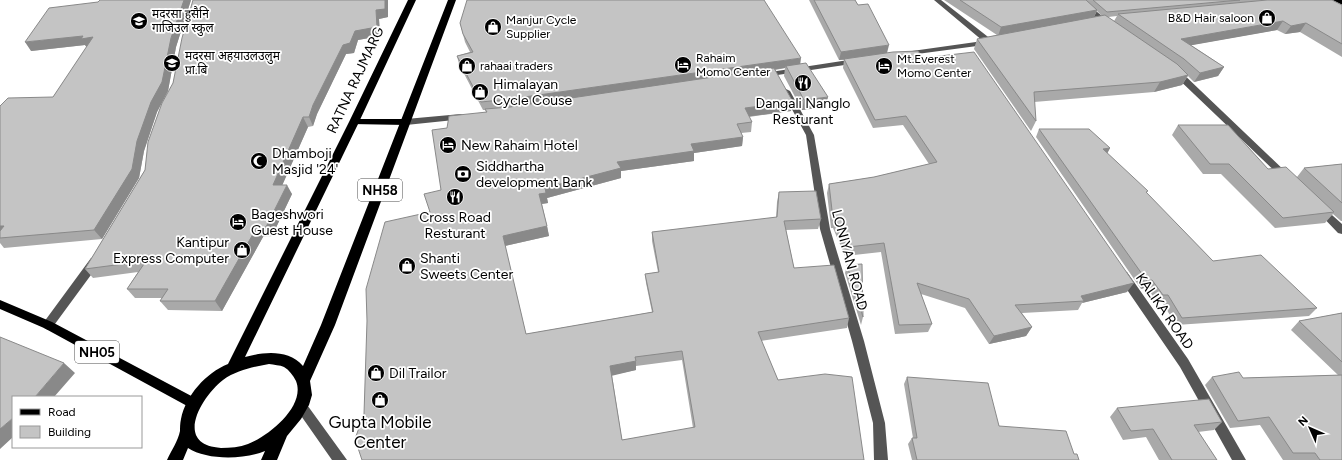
<svg xmlns="http://www.w3.org/2000/svg" width="1342" height="460" font-family="Figtree,'Noto Sans Devanagari',sans-serif">
	<style>
		.lines { fill: none; stroke-linecap: round; stroke-linejoin: round }
		.minor { fill: #555; fill-rule: evenodd }
		.major { fill: #000; fill-rule: evenodd }
		.highway { fill: #000; fill-rule: evenodd }
		.wall { fill: #a9a9a9; fill-rule: evenodd }
		.shaded-wall { fill: #898989 }
		.building { fill: #c4c4c4; stroke: #898989; fill-rule: evenodd }
		.labels { text-anchor: middle; stroke-width: 3.5; stroke-linejoin: round; paint-order: stroke }
		.far-poi-label { font-size: 12px; fill: #000; stroke: #fff; text-anchor: start }
		.shield { fill: #fff; stroke: #4c4c4c; stroke-width: 1 }
		.shield-label { font-size: 13px; font-weight: bold; fill: #000 }
		.street-label { font-size: 14px; fill: #000; stroke: #fff }
		.poi-label { font-size: 14px; fill: #000; stroke: #fff; text-anchor: start }
		.near-poi-label { font-size: 17px; fill: #000; stroke: #fff }
	</style>
	<rect width="100%" height="100%" fill="#fff"/>
	<g class="lines">
		<path class="minor" d="M 934,0 L 941,0 L 992,40 L 992,44 L 902,56 L 902,52 L 905,52 L 983,41 Z
			M 1075,0 L 1082,0 L 1111,23 L 1111,27 L 1105,27 Z
			M 855,59 L 858,59 L 858,63 L 764,77 L 760,75 L 764,73 Z
			M 1172,69 L 1178,69 L 1288,174 L 1290,176 L 1288,178 L 1282,178 L 1172,73 Z
			M 783,89 L 786,89 L 790,91 L 814,135 L 830,229 L 864,341 L 885,423 L 888,460 L 874,460 L 873,423 L 852,341 L 820,229 L 806,135 L 782,91 Z
			M 461,114 L 464,115 L 465,117 L 464,119 L 406,125 L 402,122 L 406,119 Z
			M 1320,206 L 1323,207 L 1342,224 L 1342,234 L 1338,233 L 1317,211 L 1315,209 Z
			M 95,257 L 99,258 L 100,261 L 99,264 L 52,328 L 48,330 L 44,328 L 42,325 L 44,322 L 91,258 Z
			M 1123,271 L 1127,272 L 1188,359 L 1246,460 L 1232,460 L 1180,367 L 1119,278 L 1118,275 L 1119,272 Z
			M 301,401 L 305,402 L 347,460 L 332,460 L 297,410 L 295,406 L 297,402 Z"/>
		<path class="major" d="M 1332,0 L 1342,0 L 1342,5 Z
			M 354,119 L 406,119 L 410,122 L 406,125 L 351,124 L 350,122 L 351,120 Z
			M 0,300 L 52,322 L 197,399 L 199,403 L 197,407 L 193,408 L 189,407 L 44,328 L 0,309 Z"/>
		<path class="highway" d="M 408,0 L 416,0 L 359,122 L 245,357 C 264,352 288,349 303,366 L 321,325 L 448,0 L 456,0 L 335,325 L 310,381 L 312,395 L 309,405 L 301,419 L 287,436 L 277,460 L 261,460 L 265,451 C 243,460 206,460 188,448 L 183,460 L 167,460 C 171,451 178,441 180,431 C 180,428 180,423 181,419 C 186,395 206,373 228,364 L 349,122 ZM 269,364 C 274,365 280,365 284,367 C 289,370 293,375 296,381 C 306,406 269,436 248,444 C 240,447 230,448 221,448 C 173,445 201,397 223,380 C 237,370 253,367 269,364 Z"/>
	</g>
	<path class="wall" d="M 100,0 L 191,0 L 176,47 L 168,91 L 157,112 L 144,151 L 139,178 L 102,239 L 4,248 L 0,243 L 0,106 L 53,97 L 87,47 L 85,45 L 31,51 L 98,2 Z
		M 193,0 L 388,17 L 379,19 L 380,36 L 358,40 L 354,53 L 346,54 L 317,114 L 313,126 L 308,127 L 282,185 L 292,194 L 272,236 L 263,237 L 222,311 L 168,310 L 160,301 L 162,298 L 135,298 L 127,289 L 138,272 L 93,278 L 85,269 L 145,170 L 173,83 Z
		M 809,0 L 855,0 L 887,53 L 1127,292 L 1082,303 L 1078,310 L 1022,313 L 1032,327 L 1026,336 L 989,344 L 965,308 L 921,294 L 932,324 L 928,332 L 895,334 L 881,252 L 845,256 L 833,228 L 831,228 L 827,193 L 829,184 L 874,177 L 929,164 L 903,125 L 873,128 L 843,68 L 844,60 L 839,60 Z
		M 944,0 L 1332,0 L 1342,5 L 1342,57 L 1300,32 L 1285,34 L 1277,30 L 1191,45 L 1224,67 L 1218,76 L 1194,82 L 1188,76 L 1182,85 L 1154,92 L 1034,102 L 1036,121 L 1031,131 L 974,49 L 977,39 L 997,35 ZM 1097,11 L 1102,16 L 1094,17 ZM 1117,16 L 1114,21 L 1108,17 Z
		M 460,23 L 800,64 L 826,107 L 802,110 L 784,76 L 785,68 L 775,70 L 791,111 L 749,117 L 752,122 L 751,132 L 741,133 L 743,137 L 742,146 L 694,153 L 694,161 L 621,171 L 621,178 L 547,198 L 548,203 L 542,204 L 547,226 L 549,236 L 505,246 L 526,334 L 652,312 L 646,283 L 645,274 L 658,272 L 652,241 L 652,232 L 776,218 L 777,202 L 779,192 L 821,219 L 818,229 L 786,230 L 794,268 L 849,318 L 847,328 L 761,341 L 778,380 L 864,460 L 362,460 L 430,212 L 441,190 L 447,128 L 486,112 L 485,110 L 483,110 L 459,64 L 457,56 L 470,52 L 465,42 ZM 682,360 L 693,428 L 622,440 L 612,375 L 636,370 L 636,366 Z
		M 1178,125 L 1268,169 L 1297,177 L 1304,168 L 1342,164 L 1342,221 L 1341,221 L 1333,214 L 1325,223 L 1275,228 L 1221,174 L 1203,174 L 1172,135 Z
		M 1039,129 L 1110,148 L 1107,153 L 1213,261 L 1317,308 L 1309,316 L 1176,325 L 1162,302 L 1157,303 L 1147,287 L 1141,289 L 1036,137 Z
		M 847,265 L 863,317 L 861,325 L 845,273 Z
		M 1342,313 L 1342,460 L 1283,460 L 1260,425 L 1230,428 L 1205,385 L 1212,377 L 1243,378 L 1338,375 L 1291,330 L 1299,321 Z
		M 907,377 L 999,426 L 1074,454 L 1079,460 L 912,460 L 908,444 L 912,438 L 913,438 L 904,384 Z
		M 1117,408 L 1222,422 L 1214,430 L 1198,432 L 1217,460 L 1159,460 L 1146,437 L 1123,440 L 1110,417 Z"/>
	<path class="shaded-wall" d="M 184,0 L 191,0 L 176,47 L 168,91 L 157,112 L 144,151 L 139,178 L 102,239 L 94,230 L 171,38 Z
		M 385,0 L 388,0 L 388,17 L 379,19 L 380,36 L 358,40 L 354,53 L 346,54 L 317,114 L 313,126 L 309,117 L 313,105 L 343,45 L 355,31 Z
		M 1097,10 L 1093,19 L 998,36 L 1001,27 Z
		M 1283,21 L 1277,30 L 1176,48 L 1181,39 Z
		M 1306,23 L 1300,32 L 1285,34 L 1291,26 Z
		M 83,36 L 93,37 L 87,48 L 85,45 L 31,51 L 25,42 Z
		M 889,45 L 887,53 L 839,60 L 841,52 Z
		M 801,58 L 800,66 L 786,66 L 785,68 L 512,108 L 510,99 Z
		M 1224,67 L 1218,76 L 1194,82 L 1200,73 Z
		M 1188,75 L 1182,85 L 1154,92 L 1160,82 Z
		M 828,97 L 826,107 L 802,110 L 804,100 Z
		M 793,102 L 791,111 L 744,117 L 745,108 Z
		M 303,117 L 308,127 L 278,195 L 273,185 Z
		M 743,137 L 742,146 L 694,153 L 694,161 L 621,171 L 621,178 L 547,198 L 548,203 L 541,204 L 539,194 L 545,188 L 617,162 L 691,144 Z
		M 1110,148 L 1106,156 L 1103,149 Z
		M 287,185 L 292,194 L 272,236 L 266,227 Z
		M 0,226 L 4,226 L 0,237 Z
		M 547,226 L 549,236 L 505,246 L 503,236 Z
		M 257,227 L 263,237 L 222,311 L 215,301 Z
		M 1152,280 L 1147,287 L 1141,289 L 1147,281 Z
		M 1134,283 L 1127,292 L 1082,303 L 1084,301 L 1081,296 Z
		M 1032,327 L 1026,336 L 989,344 L 994,336 Z
		M 636,361 L 636,370 L 611,376 L 610,366 Z
		M 64,363 L 75,373 L 54,397 L 35,397 Z
		M 13,418 L 13,437 L 0,449 L 0,429 Z"/>
	<path class="building" d="M 100,0 L 184,0 L 171,38 L 162,82 L 151,102 L 137,141 L 132,169 L 94,230 L 0,238 L 0,231 L 4,226 L 0,226 L 0,106 L 8,98 L 53,97 L 93,37 L 81,39 L 83,36 L 25,42 L 49,8 L 98,2 Z
		M 193,0 L 385,0 L 385,9 L 376,10 L 377,27 L 355,31 L 350,43 L 343,45 L 313,105 L 309,117 L 303,117 L 273,185 L 287,185 L 266,227 L 257,227 L 215,301 L 160,301 L 168,289 L 127,289 L 146,261 L 85,269 L 145,170 L 148,142 L 162,103 L 173,83 L 182,38 Z
		M 467,0 L 764,0 L 801,58 L 510,99 L 481,102 L 457,56 L 473,52 L 463,34 L 460,23 Z
		M 814,0 L 855,0 L 858,5 L 868,4 L 889,45 L 841,52 Z
		M 960,0 L 1086,0 L 1097,10 L 1001,27 Z
		M 1093,0 L 1240,0 L 1107,12 Z
		M 1267,0 L 1332,0 L 1342,5 L 1342,44 L 1306,23 L 1291,26 L 1283,21 L 1181,39 L 1224,67 L 1200,73 L 1184,59 L 1118,14 Z
		M 1105,15 L 1177,64 L 1188,75 L 1160,82 L 1034,92 L 1036,121 L 977,39 Z
		M 918,51 L 923,58 L 974,52 L 1134,283 L 1081,296 L 1084,301 L 1015,305 L 1032,327 L 994,336 L 969,299 L 917,283 L 932,324 L 899,325 L 884,243 L 848,247 L 836,219 L 833,219 L 829,184 L 874,177 L 937,162 L 906,116 L 875,120 L 844,59 L 893,52 Z
		M 806,63 L 828,97 L 804,100 L 786,66 Z
		M 774,68 L 793,102 L 745,108 L 752,122 L 737,124 L 743,137 L 691,144 L 694,151 L 617,162 L 621,168 L 545,188 L 546,193 L 539,194 L 547,226 L 503,236 L 526,334 L 653,312 L 645,274 L 659,272 L 652,232 L 777,217 L 779,192 L 816,191 L 821,219 L 784,221 L 794,268 L 834,265 L 849,318 L 758,332 L 778,380 L 825,374 L 852,377 L 864,460 L 362,460 L 355,439 L 364,414 L 367,321 L 366,289 L 385,222 L 430,212 L 424,194 L 441,190 L 432,130 L 447,128 L 449,116 L 487,112 L 485,109 L 510,107 ZM 682,351 L 695,427 L 622,440 L 610,366 L 636,361 L 635,357 Z
		M 1178,125 L 1228,125 L 1268,169 L 1286,167 L 1334,212 L 1283,218 L 1229,164 L 1210,164 Z
		M 1039,129 L 1089,129 L 1110,148 L 1103,149 L 1148,191 L 1146,192 L 1213,261 L 1261,255 L 1317,308 L 1182,318 L 1168,295 L 1163,295 L 1152,280 L 1147,281 Z
		M 1342,164 L 1342,203 L 1304,168 Z
		M 862,264 L 863,317 L 847,265 Z
		M 1342,313 L 1342,362 L 1299,321 Z
		M 0,337 L 64,363 L 35,397 L 13,397 L 13,418 L 0,429 Z
		M 1239,372 L 1243,378 L 1342,375 L 1342,460 L 1320,460 L 1315,453 L 1293,453 L 1269,417 L 1238,421 L 1212,377 Z
		M 907,377 L 988,383 L 999,426 L 1066,431 L 1074,454 L 1077,454 L 1079,460 L 917,460 L 912,438 L 917,438 Z
		M 1209,399 L 1222,422 L 1194,425 L 1217,460 L 1172,460 L 1153,429 L 1131,431 L 1117,408 Z"/>
	<defs>
		<g id="shop-disc" transform="scale(0.9)"><circle r="9.5" fill="#000" stroke="#fff"/><path d="M-5-2.5h2.3a2.7 3.5 0 0 1 5.4 0H5L5.5 6h-11ZM-1.5-2.5h3a1.5 2.3 0 0 0-3 0Z" fill="#fff"/></g>
		<g id="school-disc" transform="scale(0.9)"><circle r="9.5" fill="#000" stroke="#fff"/><path d="M0-5L7-2L0 1L-7-2ZM-4 1L0 2.5L4 1V4Q0 6-4 4Z" fill="#fff"/></g>
		<g id="hotel-disc" transform="scale(0.9)"><circle r="9.5" fill="#000" stroke="#fff"/><path d="M-6-4.5h1.5V1H6V5H4.5V3h-9V5H-6ZM-4 0a1.8 1.8 0 1 1 3.6 0ZM.5 0V-2.5h3Q6-2.5 6 0Z" fill="#fff"/></g>
		<g id="restaurant-disc" transform="scale(0.9)"><circle r="9.5" fill="#000" stroke="#fff"/><path d="M-5-6h1v4h1v-4h1v4h1v-4h1v5L-1.5 .5V6h-2V.5L-5-1ZM5-6V6H3V1.5H1.5Q1.5-4 5-6Z" fill="#fff"/></g>
		<g id="mosque-disc" transform="scale(0.9)"><circle r="9.5" fill="#000" stroke="#fff"/><path d="M3.5-4.9A6 6 0 1 0 3.5 4.9A5 5 0 1 1 3.5-4.9Z" fill="#fff"/></g>
		<g id="bank-disc" transform="scale(0.9)"><circle r="9.5" fill="#000" stroke="#fff"/><path d="M-6-4H6V4H-6ZM0-2.3a2.3 2.3 0 1 0 0 4.6a2.3 2.3 0 1 0 0-4.6Z" fill="#fff"/></g>
	</defs>
	<g fill-rule="evenodd">
		<use href="#shop-disc" x="1267" y="18"/>
		<use href="#school-disc" x="139" y="21"/>
		<use href="#shop-disc" x="493" y="27"/>
		<use href="#school-disc" x="172" y="63"/>
		<use href="#hotel-disc" x="683" y="65"/>
		<use href="#shop-disc" x="467" y="66"/>
		<use href="#hotel-disc" x="884" y="66"/>
		<use href="#restaurant-disc" x="803" y="83"/>
		<use href="#shop-disc" x="480" y="92"/>
		<use href="#hotel-disc" x="448" y="145"/>
		<use href="#mosque-disc" x="259" y="161"/>
		<use href="#bank-disc" x="463" y="174"/>
		<use href="#restaurant-disc" x="455" y="197"/>
		<use href="#hotel-disc" x="238" y="222"/>
		<use href="#shop-disc" x="242" y="250"/>
		<use href="#shop-disc" x="407" y="266"/>
		<use href="#shop-disc" x="376" y="373"/>
		<use href="#shop-disc" x="380" y="400"/>
	</g>
	<g class="labels">
		<g class="far-poi-label">
			<text x="152" y="18">मदरसा हुसैनि<tspan x="152" dy="14">गाजिउल स्कुल</tspan></text>
			<text x="1254" y="22" text-anchor="end">B&amp;D Hair saloon</text>
			<text x="506" y="24">Manjur Cycle<tspan x="506" dy="14">Supplier</tspan></text>
			<text x="185" y="60">मदरसा अहयाउलउलुम<tspan x="185" dy="14">प्रा.बि</tspan></text>
			<text x="696" y="62">Rahaim<tspan x="696" dy="14">Momo Center</tspan></text>
			<text x="897" y="63">Mt.Everest<tspan x="897" dy="14">Momo Center</tspan></text>
			<text x="480" y="70">rahaai traders</text>
		</g>
		<g class="shield">
			<rect x="358" y="179" width="44" height="22" rx="3"/>
			<rect x="75" y="341" width="44" height="22" rx="3"/>
		</g>
		<g class="shield-label">
			<text x="380" y="195">NH58</text>
			<text x="97" y="357">NH05</text>
		</g>
		<g class="street-label">
			<text transform="translate(355 80) rotate(-65)" y="5">RATNA RAJMARG</text>
			<text transform="translate(850 260) rotate(75)" y="5">LONIYAN ROAD</text>
			<text transform="translate(1165 311) rotate(55)" y="5">KALIKA ROAD</text>
		</g>
		<g class="poi-label">
			<text x="493" y="89">Himalayan<tspan x="493" dy="16">Cycle Couse</tspan></text>
			<text x="803" y="108" text-anchor="middle">Dangali Nanglo<tspan x="803" dy="16">Resturant</tspan></text>
			<text x="461" y="150">New Rahaim Hotel</text>
			<text x="272" y="158">Dhamboji<tspan x="272" dy="16">Masjid '24'</tspan></text>
			<text x="476" y="171">Siddhartha<tspan x="476" dy="16">development Bank</tspan></text>
			<text x="251" y="219">Bageshwori<tspan x="251" dy="16">Guest House</tspan></text>
			<text x="455" y="222" text-anchor="middle">Cross Road<tspan x="455" dy="16">Resturant</tspan></text>
			<text x="229" y="247" text-anchor="end">Kantipur<tspan x="229" dy="16">Express Computer</tspan></text>
			<text x="420" y="263">Shanti<tspan x="420" dy="16">Sweets Center</tspan></text>
			<text x="389" y="378">Dil Trailor</text>
		</g>
		<g class="near-poi-label">
			<text x="380" y="428">Gupta Mobile<tspan x="380" dy="20">Center</tspan></text>
		</g>
	</g>
	<rect x="12" y="396" width="130" height="52" fill="#ffffff" stroke="#999999"/>
	<rect x="20" y="409" width="20" height="6" fill="#000000" stroke="#999999"/>
	<text x="48" y="416" font-size="12" fill="#000000">Road</text>
	<rect x="20" y="426" width="20" height="12" fill="#c4c4c4" stroke="#999999"/>
	<text x="48" y="436" font-size="12" fill="#000000">Building</text>
	<g transform="translate(1310 428) rotate(315)" stroke="#ffffff" stroke-width="3" paint-order="stroke">
	<path d="M0-3L7 15L0 10L-7 15Z" fill="#000000"/>
	<text y="-6" font-size="11" font-weight="bold" text-anchor="middle" fill="#000000">N</text>
	</g>
</svg>
